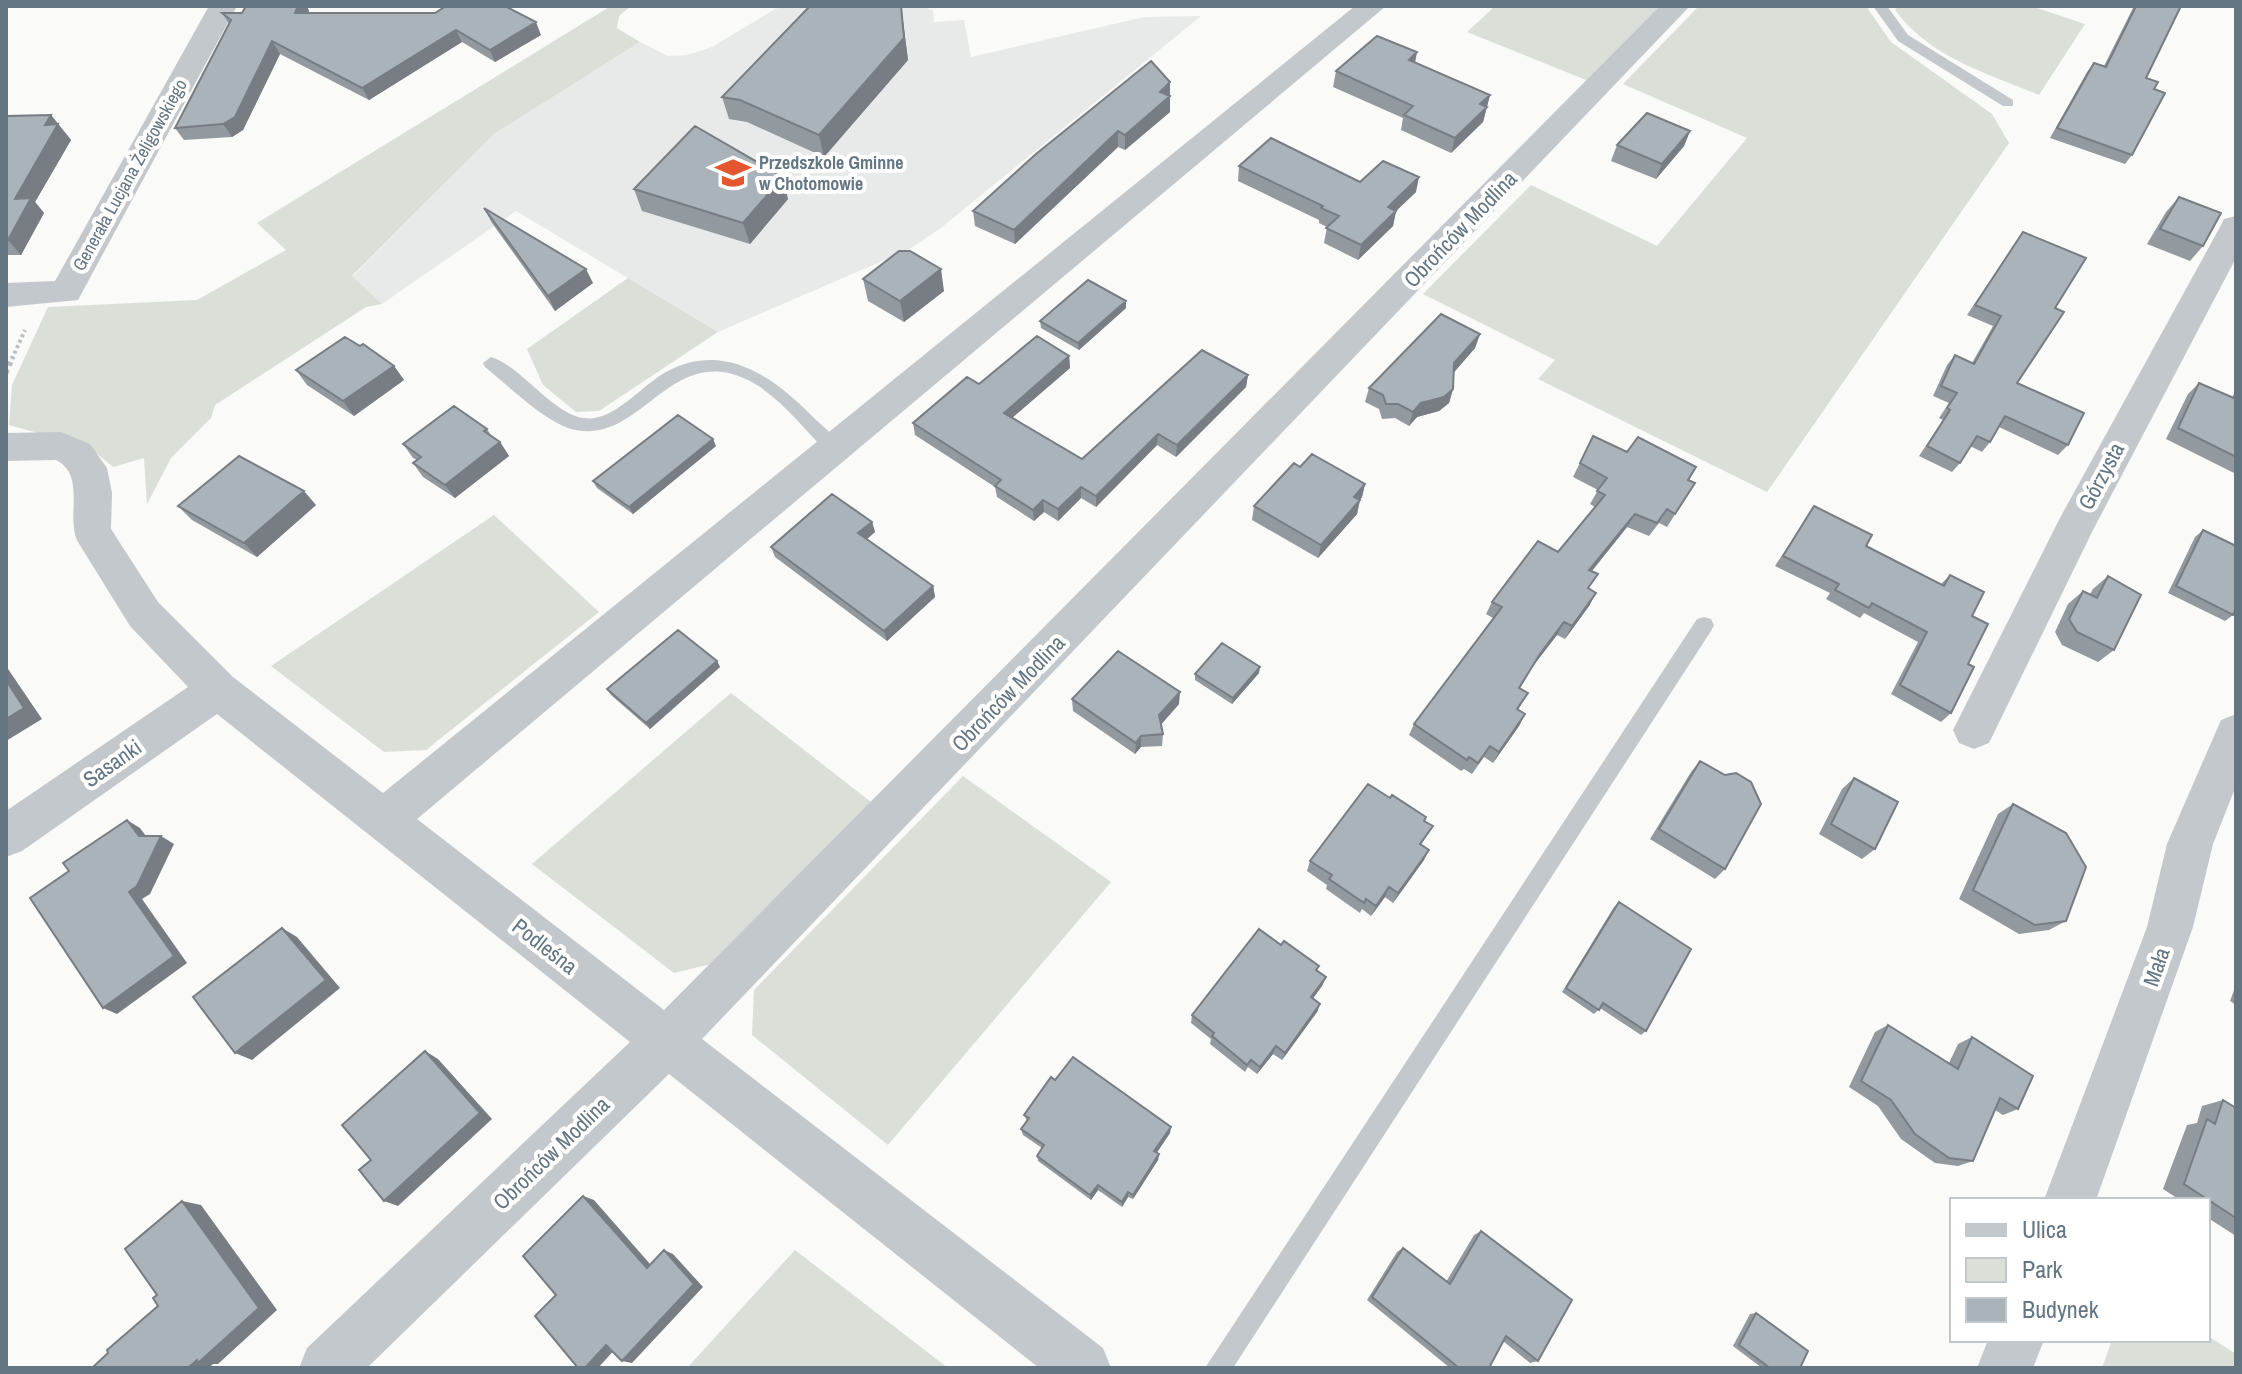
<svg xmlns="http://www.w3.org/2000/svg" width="2242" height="1374" font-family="'Archivo Narrow',sans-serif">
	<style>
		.built { fill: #e8e9e9 }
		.green { fill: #dadfd7 }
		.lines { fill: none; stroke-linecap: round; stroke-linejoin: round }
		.path-far1 { stroke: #bbbfc2; stroke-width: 4; stroke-dasharray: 3 3; stroke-linecap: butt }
		.path { stroke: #bbbfc2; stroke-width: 5; stroke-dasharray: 4 4; stroke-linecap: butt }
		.lane { fill: #c3c8cc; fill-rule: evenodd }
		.street { fill: #c3c8cc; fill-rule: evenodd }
		.wall { fill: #929a9f }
		.shaded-wall { fill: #777d82 }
		.building { fill: #aab3b9; stroke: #777d82; stroke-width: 2 }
		.labels { text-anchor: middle; stroke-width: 8; stroke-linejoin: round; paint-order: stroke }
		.far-poi-label { font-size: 18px; font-weight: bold; fill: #657683; stroke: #fff; text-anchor: start }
		.far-street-label { font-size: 18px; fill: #657683; stroke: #fff }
		.street-label { font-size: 22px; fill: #657683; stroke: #fff }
	</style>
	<rect width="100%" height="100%" fill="#fafaf8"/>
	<path class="built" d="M 786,6 L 927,8 L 933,11 L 934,22 L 964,20 L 971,57 L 1144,17 L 1201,16 L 942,227 L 910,249 L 718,332 L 516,211 L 382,304 L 352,277 L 494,134 L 640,42 L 668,56 L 687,55 L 712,47 L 775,9 Z"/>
	<path class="green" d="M 611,6 L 631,6 L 619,16 L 617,28 L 640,42 L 494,134 L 352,276 L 382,304 L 366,307 L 215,405 L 211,418 L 171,458 L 147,504 L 144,458 L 113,467 L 89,447 L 9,425 L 12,385 L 48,307 L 197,300 L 286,250 L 257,223 Z
		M 1495,6 L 1664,6 L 1591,82 L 1467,32 Z
		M 1699,6 L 1866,6 L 1891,42 L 1992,114 L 2009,143 L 1767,492 L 1538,379 L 1555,360 L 1423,294 L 1531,185 L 1657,246 L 1747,138 L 1623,84 Z
		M 1898,6 L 2031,6 L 2085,24 L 2039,95 C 1987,73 1930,58 1895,10 Z
		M 628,278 L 718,332 L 599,411 L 576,412 L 543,385 L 527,349 Z
		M 494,515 L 599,612 L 426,750 L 384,752 L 271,666 Z
		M 731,693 L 880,809 L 732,959 L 674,973 L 532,864 Z
		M 963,776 L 1111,882 L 888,1145 L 752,1035 L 754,990 Z
		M 795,1250 L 948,1368 L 687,1368 Z
		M 2208,1336 L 2236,1354 L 2236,1368 L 2102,1368 L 2112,1340 L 2208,1340 Z"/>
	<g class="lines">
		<path class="path-far1" d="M 12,359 L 25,330"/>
		<path class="path" d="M 6,373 L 13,357"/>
		<path class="lane" d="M 1873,6 L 1887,6 L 1908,35 L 2013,100 L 2013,106 L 2003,106 L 1898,41 Z
			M 491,357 C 523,366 559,425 594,418 C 620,414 643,385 666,372 C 723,341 771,375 811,415 C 822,426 837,437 845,450 L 836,457 L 830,455 C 805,431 780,396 748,380 C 671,342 642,443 576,430 C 547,425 508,385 485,367 L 483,363 Z
			M 1704,617 L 1711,619 L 1714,625 L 1711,631 L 1233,1368 L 1205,1368 L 1697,619 Z"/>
		<path class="street" d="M 209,6 L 237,6 L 78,300 L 6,307 L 6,283 L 55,281 Z
			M 1355,6 L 1386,6 L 417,819 L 664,1010 L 1660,6 L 1690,6 L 702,1039 L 1103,1348 L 1111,1368 L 1039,1368 L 669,1074 L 367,1368 L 299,1368 L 307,1348 L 630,1042 L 217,714 L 22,851 L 6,857 L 6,811 L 188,687 L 130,626 L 78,542 C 65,517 87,476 56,460 L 6,461 L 6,433 L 61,432 L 90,444 L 107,468 L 112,493 L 111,529 L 158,602 L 233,677 L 383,793 Z
			M 2236,216 L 2236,258 L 2093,530 L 1989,743 L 1974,749 L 1959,743 L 1953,730 L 2060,518 L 2220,227 L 2224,219 Z
			M 2236,714 L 2236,786 L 2213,844 L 2193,927 L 2096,1200 L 2044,1200 L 2147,927 L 2167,844 L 2221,720 Z
			M 1988,1340 L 2044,1340 L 2033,1368 L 1977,1368 Z"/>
	</g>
	<path class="wall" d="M 246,6 L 307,6 L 309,11 L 308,13 L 541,35 L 495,62 L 462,42 L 369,100 L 280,54 L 243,130 L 232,137 L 184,140 L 175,128 L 229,24 L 222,13 L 242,13 Z
		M 901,6 L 908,60 L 824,157 L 747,122 L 729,119 L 722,97 Z
		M 2134,6 L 2181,6 L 2146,78 L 2154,89 L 2132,155 L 2125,164 L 2050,138 L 2087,72 L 2094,63 L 2104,66 Z
		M 1415,62 L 1490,95 L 1483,122 L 1451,153 L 1401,130 L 1403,118 L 1333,87 L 1336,71 Z
		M 1169,96 L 1170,112 L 1125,150 L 1118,147 L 1015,244 L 975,226 L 973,211 Z
		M 51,115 L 71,140 L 35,202 L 44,213 L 21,255 L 6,255 L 6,116 Z
		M 1690,131 L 1684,146 L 1656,179 L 1611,161 L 1617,145 Z
		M 1239,166 L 1360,182 L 1416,192 L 1396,211 L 1393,226 L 1358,260 L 1324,243 L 1327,227 L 1319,223 L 1319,220 L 1238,181 Z
		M 634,189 L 788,199 L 750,244 L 642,211 Z
		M 2179,197 L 2203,246 L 2190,261 L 2147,244 L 2166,212 Z
		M 484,208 L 593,283 L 555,311 L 492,223 Z
		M 2023,232 L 2055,308 L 2017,383 L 2068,445 L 2058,455 L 1999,427 L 1990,442 L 1982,452 L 1970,446 L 1960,463 L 1952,472 L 1919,456 L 1943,420 L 1939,418 L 1949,403 L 1933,396 L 1947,365 L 1955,355 L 1972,363 L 1993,326 L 1967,315 Z
		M 863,279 L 944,291 L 904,322 L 868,301 Z
		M 1126,308 L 1079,350 L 1041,328 L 1040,321 Z
		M 1480,334 L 1475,348 L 1454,372 L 1453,389 L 1449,403 L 1439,411 L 1417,417 L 1409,426 L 1395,418 L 1382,419 L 1379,409 L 1365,402 L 1369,388 Z
		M 360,346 L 394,366 L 404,380 L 354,416 L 307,385 L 296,370 Z
		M 1069,356 L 1070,368 L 1012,418 L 1082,459 L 1248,375 L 1246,387 L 1176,457 L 1157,445 L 1096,507 L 1081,498 L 1058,521 L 1044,512 L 1034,521 L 997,497 L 995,487 L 915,435 L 913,423 L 979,384 Z
		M 2199,383 L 2232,397 L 2236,391 L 2236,474 L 2166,439 L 2188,394 Z
		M 487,429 L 492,437 L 500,442 L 509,456 L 455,498 L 423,477 L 413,463 L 417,460 L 413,458 L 403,444 Z
		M 1593,436 L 1627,452 L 1696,467 L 1689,480 L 1695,483 L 1667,527 L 1659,523 L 1649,536 L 1627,527 L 1592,571 L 1589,589 L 1596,593 L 1589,606 L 1565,639 L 1557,635 L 1533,666 L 1520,688 L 1521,705 L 1518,710 L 1525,714 L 1519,726 L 1493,763 L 1484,757 L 1472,774 L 1464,769 L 1461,771 L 1409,735 L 1414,724 L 1493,618 L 1486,614 L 1492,602 L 1558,552 L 1595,507 L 1590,504 L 1598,490 L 1573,477 Z
		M 716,446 L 633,514 L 597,488 L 593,481 Z
		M 1300,467 L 1365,484 L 1362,497 L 1360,500 L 1357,514 L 1318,558 L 1252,520 L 1254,506 Z
		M 316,505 L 257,557 L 192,520 L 178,506 Z
		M 1814,506 L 1866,546 L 1941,584 L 1950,575 L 1972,616 L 1968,664 L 1951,713 L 1941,722 L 1891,694 L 1918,642 L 1864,613 L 1860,618 L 1826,599 L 1830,593 L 1775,566 Z
		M 872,522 L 875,532 L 867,539 L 933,586 L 935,597 L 887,641 L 775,557 L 771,547 Z
		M 2203,530 L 2233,615 L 2225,621 L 2168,593 L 2195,537 Z
		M 2108,576 L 2114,650 L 2098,662 L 2062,645 L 2055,632 L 2068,604 L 2083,591 L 2090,594 L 2093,589 Z
		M 717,661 L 720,667 L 650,729 L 611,695 L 607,689 Z
		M 1259,673 L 1232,704 L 1195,680 L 1195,674 Z
		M 1072,699 L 1179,704 L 1161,724 L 1163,734 L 1162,746 L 1141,747 L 1135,754 L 1073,711 Z
		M 1700,761 L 1725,775 L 1725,869 L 1715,879 L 1650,839 L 1691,772 Z
		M 1854,778 L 1875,849 L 1862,859 L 1819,834 L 1842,789 Z
		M 2013,804 L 2066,921 L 2049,930 L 2019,934 L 1959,899 L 1998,814 Z
		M 1424,821 L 1433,826 L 1421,845 L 1424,860 L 1393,903 L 1385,897 L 1371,916 L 1362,909 L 1360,913 L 1326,889 L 1327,885 L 1307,871 L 1310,861 Z
		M 1619,902 L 1646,1031 L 1641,1035 L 1600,1008 L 1594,1014 L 1562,992 L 1614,907 Z
		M 1281,945 L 1319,966 L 1317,971 L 1326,977 L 1322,986 L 1313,998 L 1320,1004 L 1317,1012 L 1282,1060 L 1273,1054 L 1257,1074 L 1248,1067 L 1245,1072 L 1210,1044 L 1211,1039 L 1191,1023 L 1192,1015 Z
		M 2236,985 L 2236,1005 L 2230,1001 Z
		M 1888,1025 L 1949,1063 L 1958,1044 L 1972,1037 L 2018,1109 L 2003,1115 L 1995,1110 L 1973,1161 L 1958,1166 L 1935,1163 L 1901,1139 L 1878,1106 L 1849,1087 L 1875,1032 Z
		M 1055,1080 L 1170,1133 L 1156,1153 L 1159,1154 L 1158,1160 L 1133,1199 L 1128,1197 L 1122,1207 L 1098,1190 L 1091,1200 L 1038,1161 L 1037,1156 L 1042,1148 L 1023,1135 L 1021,1129 L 1027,1121 L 1024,1115 Z
		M 2223,1100 L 2236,1108 L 2236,1236 L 2208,1218 L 2208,1200 L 2180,1200 L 2163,1189 L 2187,1125 L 2197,1123 L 2202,1106 Z
		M 1481,1231 L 1538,1361 L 1530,1363 L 1503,1341 L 1489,1368 L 1450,1368 L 1367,1300 L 1397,1252 L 1403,1248 L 1446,1282 L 1474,1235 Z
		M 1756,1313 L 1800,1368 L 1762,1368 L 1733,1346 L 1750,1314 Z"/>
	<path class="shaded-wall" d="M 298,6 L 307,6 L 309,11 L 302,25 L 295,13 Z
		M 901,6 L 908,60 L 824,157 L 819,135 Z
		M 536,22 L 541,35 L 495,62 L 490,50 Z
		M 456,30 L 462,42 L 369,100 L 362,88 Z
		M 272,41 L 280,54 L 243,130 L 232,137 L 223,124 Z
		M 1417,52 L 1414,68 L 1409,60 Z
		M 1170,82 L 1170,112 L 1125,150 L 1125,135 L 1160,92 Z
		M 1490,95 L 1483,122 L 1451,153 L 1455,138 L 1480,104 Z
		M 51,115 L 71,140 L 35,202 L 44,213 L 21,255 L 8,240 L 15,199 L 45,125 Z
		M 1118,131 L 1118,147 L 1015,244 L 1014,230 Z
		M 1690,131 L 1684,146 L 1656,179 L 1662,164 Z
		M 783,177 L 788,199 L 750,244 L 743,223 Z
		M 1419,177 L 1416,192 L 1396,211 L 1393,226 L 1358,260 L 1361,245 L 1388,207 Z
		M 586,269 L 593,283 L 555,311 L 548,296 Z
		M 941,269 L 944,291 L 904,322 L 900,301 Z
		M 1126,301 L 1126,308 L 1079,350 L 1078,343 Z
		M 1480,334 L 1475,348 L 1450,377 L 1454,363 Z
		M 1069,356 L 1070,368 L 1005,424 L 1004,413 Z
		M 394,366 L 404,380 L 354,416 L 343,401 Z
		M 1248,375 L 1246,387 L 1176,457 L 1177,445 Z
		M 1453,389 L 1449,403 L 1439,411 L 1417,417 L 1409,426 L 1413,412 L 1421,403 Z
		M 1158,434 L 1157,445 L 1096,507 L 1096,496 Z
		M 713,439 L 716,446 L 633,514 L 629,507 Z
		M 500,442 L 509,456 L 455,498 L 445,485 Z
		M 1365,484 L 1362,497 L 1350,510 L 1354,497 Z
		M 1081,487 L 1081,498 L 1058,521 L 1058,509 Z
		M 304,491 L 316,505 L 257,557 L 244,543 Z
		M 1043,500 L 1044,512 L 1034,521 L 1033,510 Z
		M 1360,500 L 1357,514 L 1318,558 L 1321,545 Z
		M 1635,514 L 1627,527 L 1582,583 L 1589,570 Z
		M 872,522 L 875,532 L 861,544 L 858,533 Z
		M 933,586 L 935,597 L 887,641 L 884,631 Z
		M 1596,593 L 1589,606 L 1565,639 L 1572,626 Z
		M 1564,622 L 1557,635 L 1533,666 L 1513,700 L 1540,654 Z
		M 717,661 L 720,667 L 650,729 L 646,723 Z
		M 6,666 L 42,719 L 6,741 Z
		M 1260,667 L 1259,673 L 1232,704 L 1233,698 Z
		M 1180,692 L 1179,704 L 1159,727 L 1159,715 Z
		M 1525,714 L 1519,726 L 1493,763 L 1499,752 Z
		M 1141,736 L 1141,747 L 1135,754 L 1136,743 Z
		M 127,820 L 140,828 L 152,844 L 139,836 Z
		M 161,836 L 174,844 L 150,894 L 142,899 L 187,963 L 117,1014 L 103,1008 L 129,892 Z
		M 1429,850 L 1424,860 L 1393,903 L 1398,893 Z
		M 1389,887 L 1385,897 L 1371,916 L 1376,906 Z
		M 282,928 L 297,937 L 340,988 L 252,1060 L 235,1053 Z
		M 1326,977 L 1322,986 L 1308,1005 L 1311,997 Z
		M 1320,1004 L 1317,1012 L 1282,1060 L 1285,1053 Z
		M 1276,1046 L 1273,1054 L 1257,1074 L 1260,1067 Z
		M 425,1051 L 438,1059 L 492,1119 L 398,1206 L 384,1201 Z
		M 1171,1127 L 1170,1133 L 1154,1157 L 1154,1151 Z
		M 1159,1154 L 1158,1160 L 1133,1199 L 1133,1195 Z
		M 1098,1185 L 1098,1190 L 1091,1200 L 1090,1195 Z
		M 1128,1192 L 1128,1197 L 1122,1207 L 1122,1202 Z
		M 583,1196 L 594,1200 L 657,1272 L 647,1268 Z
		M 182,1201 L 201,1205 L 277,1310 L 218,1364 L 213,1364 L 209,1368 L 188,1368 Z
		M 664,1250 L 673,1254 L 703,1287 L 632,1363 L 622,1361 Z
		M 606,1345 L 617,1347 L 598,1368 L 585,1368 Z"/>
	<path class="building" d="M 246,6 L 298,6 L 295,13 L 435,13 L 446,6 L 505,6 L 536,22 L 490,50 L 456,30 L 362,88 L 272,41 L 235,117 L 223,124 L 175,128 L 231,20 L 222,13 L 242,13 Z
		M 810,6 L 901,6 L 904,38 L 819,135 L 740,100 L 722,97 Z
		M 2136,6 L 2181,6 L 2146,78 L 2158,82 L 2154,89 L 2165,93 L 2132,155 L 2057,128 L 2094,63 L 2106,67 Z
		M 1377,36 L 1417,52 L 1409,60 L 1490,95 L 1480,104 L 1487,107 L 1455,138 L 1404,115 L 1413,106 L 1336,71 Z
		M 1151,61 L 1170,82 L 1160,92 L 1170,96 L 1125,135 L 1118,131 L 1014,230 L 973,211 L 1036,154 Z
		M 1647,113 L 1690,131 L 1662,164 L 1617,145 Z
		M 51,115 L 45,125 L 58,124 L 15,199 L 31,198 L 8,240 L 6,240 L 6,116 Z
		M 695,126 L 783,177 L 743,223 L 634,189 Z
		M 1271,138 L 1360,182 L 1383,161 L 1419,177 L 1388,207 L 1396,211 L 1361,245 L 1326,228 L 1339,216 L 1321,208 L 1323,206 L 1239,166 Z
		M 2179,197 L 2221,213 L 2203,246 L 2160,229 Z
		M 484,208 L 586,269 L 548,296 Z
		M 2023,232 L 2086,258 L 2055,308 L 2064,312 L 2017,383 L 2084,413 L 2068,445 L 2005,416 L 1990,442 L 1977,436 L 1960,463 L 1927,446 L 1950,410 L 1947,408 L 1957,393 L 1941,386 L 1955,355 L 1974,364 L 2001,316 L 1975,305 Z
		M 899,251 L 910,251 L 941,269 L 900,301 L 863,279 Z
		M 1088,280 L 1126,301 L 1078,343 L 1040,321 Z
		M 1441,314 L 1480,334 L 1454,363 L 1453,389 L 1444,397 L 1421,403 L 1413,412 L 1398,404 L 1386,404 L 1383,395 L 1369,388 Z
		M 1037,336 L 1069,356 L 1004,413 L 1082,459 L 1202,350 L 1248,375 L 1177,445 L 1158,434 L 1096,496 L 1081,487 L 1058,509 L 1043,500 L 1033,510 L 995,486 L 1001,480 L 913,423 L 967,377 L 979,384 Z
		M 345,337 L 360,346 L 363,344 L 394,366 L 343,401 L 296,370 Z
		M 2199,383 L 2236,399 L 2236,457 L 2178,428 Z
		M 454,406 L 487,429 L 484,431 L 500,442 L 445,485 L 413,463 L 421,457 L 403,444 Z
		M 678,415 L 713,439 L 629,507 L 593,481 Z
		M 1593,436 L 1627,452 L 1638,437 L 1696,467 L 1688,480 L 1695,483 L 1675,514 L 1667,509 L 1657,523 L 1635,514 L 1589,570 L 1598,574 L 1588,588 L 1596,593 L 1572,626 L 1564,622 L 1540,654 L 1519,688 L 1528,693 L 1517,709 L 1525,714 L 1499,752 L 1490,746 L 1478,763 L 1469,757 L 1467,760 L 1414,724 L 1502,607 L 1492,602 L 1538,541 L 1558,552 L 1605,495 L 1597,491 L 1607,478 L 1580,463 Z
		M 1312,454 L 1365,484 L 1354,497 L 1360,500 L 1321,545 L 1254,506 L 1294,463 L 1300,467 Z
		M 239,456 L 304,491 L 244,543 L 178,506 Z
		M 832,494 L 872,522 L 858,533 L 933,586 L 884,631 L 771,547 Z
		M 1814,506 L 1872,535 L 1866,546 L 1944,586 L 1950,575 L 1984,592 L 1972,616 L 1988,624 L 1968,664 L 1974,667 L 1951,713 L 1900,685 L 1927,632 L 1872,603 L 1869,608 L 1835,590 L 1839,584 L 1783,556 Z
		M 2203,530 L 2236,546 L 2236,609 L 2233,615 L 2176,586 Z
		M 2108,576 L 2141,595 L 2114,650 L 2077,632 L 2069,619 L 2083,591 L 2097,598 Z
		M 678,630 L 717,661 L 646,723 L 607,689 Z
		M 1222,643 L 1260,667 L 1233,698 L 1195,674 Z
		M 1118,651 L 1180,692 L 1159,715 L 1163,734 L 1141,736 L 1136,743 L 1072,699 Z
		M 6,680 L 24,708 L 6,719 Z
		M 1700,761 L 1725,775 L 1736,773 L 1751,782 L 1761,804 L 1725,869 L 1659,829 Z
		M 1854,778 L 1898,802 L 1875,849 L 1831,824 Z
		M 1368,784 L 1390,798 L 1392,795 L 1426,817 L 1424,821 L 1433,826 L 1420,844 L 1429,850 L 1398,893 L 1389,887 L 1376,906 L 1366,899 L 1364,903 L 1329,879 L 1332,875 L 1310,861 Z
		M 2013,804 L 2066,833 L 2086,867 L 2066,921 L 2035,925 L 1973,890 Z
		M 127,820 L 139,836 L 161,836 L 137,886 L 129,892 L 174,956 L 103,1008 L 30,898 L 69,871 L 63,863 Z
		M 1619,902 L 1691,949 L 1646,1031 L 1603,1003 L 1599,1010 L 1566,988 Z
		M 282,928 L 326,980 L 235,1053 L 193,997 Z
		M 1259,929 L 1281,945 L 1284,941 L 1319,966 L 1316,970 L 1326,977 L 1311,997 L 1320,1004 L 1285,1053 L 1276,1046 L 1260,1067 L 1251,1060 L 1247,1065 L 1212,1036 L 1214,1033 L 1192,1015 Z
		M 1888,1025 L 1958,1069 L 1972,1037 L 2033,1076 L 2018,1109 L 2000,1098 L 1973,1161 L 1949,1158 L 1915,1134 L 1891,1100 L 1861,1081 Z
		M 425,1051 L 480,1113 L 384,1201 L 359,1170 L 371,1160 L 342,1125 Z
		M 1073,1057 L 1171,1127 L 1154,1151 L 1159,1154 L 1133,1195 L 1128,1192 L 1122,1202 L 1098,1185 L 1090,1195 L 1037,1156 L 1044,1145 L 1021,1129 L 1029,1118 L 1024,1115 L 1051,1077 L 1055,1080 Z
		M 2223,1100 L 2236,1108 L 2236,1218 L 2184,1184 L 2207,1119 L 2215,1124 Z
		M 583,1196 L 647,1268 L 664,1250 L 694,1284 L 622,1361 L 606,1345 L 585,1368 L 578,1368 L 535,1316 L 556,1295 L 523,1256 Z
		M 182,1201 L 259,1308 L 198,1363 L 197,1360 L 188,1368 L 92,1368 L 108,1353 L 107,1350 L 158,1306 L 153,1298 L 157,1295 L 125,1249 Z
		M 1481,1231 L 1572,1300 L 1538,1361 L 1506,1336 L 1489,1368 L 1459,1368 L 1372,1297 L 1403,1248 L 1450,1284 Z
		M 1756,1313 L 1808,1351 L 1800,1368 L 1770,1368 L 1739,1345 Z"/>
	<defs>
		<g id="school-bare" transform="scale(2.76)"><path d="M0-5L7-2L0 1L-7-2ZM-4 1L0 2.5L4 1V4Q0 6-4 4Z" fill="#e4572e" stroke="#fff" stroke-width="2.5" paint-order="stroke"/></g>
	</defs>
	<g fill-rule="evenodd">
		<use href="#school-bare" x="733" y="173"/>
	</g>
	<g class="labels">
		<g class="far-poi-label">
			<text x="759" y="169">Przedszkole Gminne<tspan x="759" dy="21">w Chotomowie</tspan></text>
		</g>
		<g class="far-street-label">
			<text transform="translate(130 175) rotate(-61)" y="6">Generała Lucjana Żeligowskiego</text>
		</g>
		<g class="street-label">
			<text transform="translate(1460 229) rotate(-46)" y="8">Obrońców Modlina</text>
			<text transform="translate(2101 476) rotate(-62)" y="8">Górzysta</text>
			<text transform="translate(1008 693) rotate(-46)" y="8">Obrońców Modlina</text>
			<text transform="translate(112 763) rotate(-35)" y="8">Sasanki</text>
			<text transform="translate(545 946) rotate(38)" y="8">Podleśna</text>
			<text transform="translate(2156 967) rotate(-71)" y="8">Mała</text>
			<text transform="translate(551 1153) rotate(-44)" y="8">Obrońców Modlina</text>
		</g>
	</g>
	<rect width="2242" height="1374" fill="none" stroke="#657683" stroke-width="16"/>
	<rect x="1950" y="1198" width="260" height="144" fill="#ffffff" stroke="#c1c8cd" stroke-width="2"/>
	<rect x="1966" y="1224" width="40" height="12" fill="#c3c8cc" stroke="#c1c8cd" stroke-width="2"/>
	<text x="2022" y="1238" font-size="24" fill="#657683">Ulica</text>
	<rect x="1966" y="1258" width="40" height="24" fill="#dadfd7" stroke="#c1c8cd" stroke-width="2"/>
	<text x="2022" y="1278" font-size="24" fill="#657683">Park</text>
	<rect x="1966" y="1298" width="40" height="24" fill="#aab3b9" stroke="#c1c8cd" stroke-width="2"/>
	<text x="2022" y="1318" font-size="24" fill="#657683">Budynek</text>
</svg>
